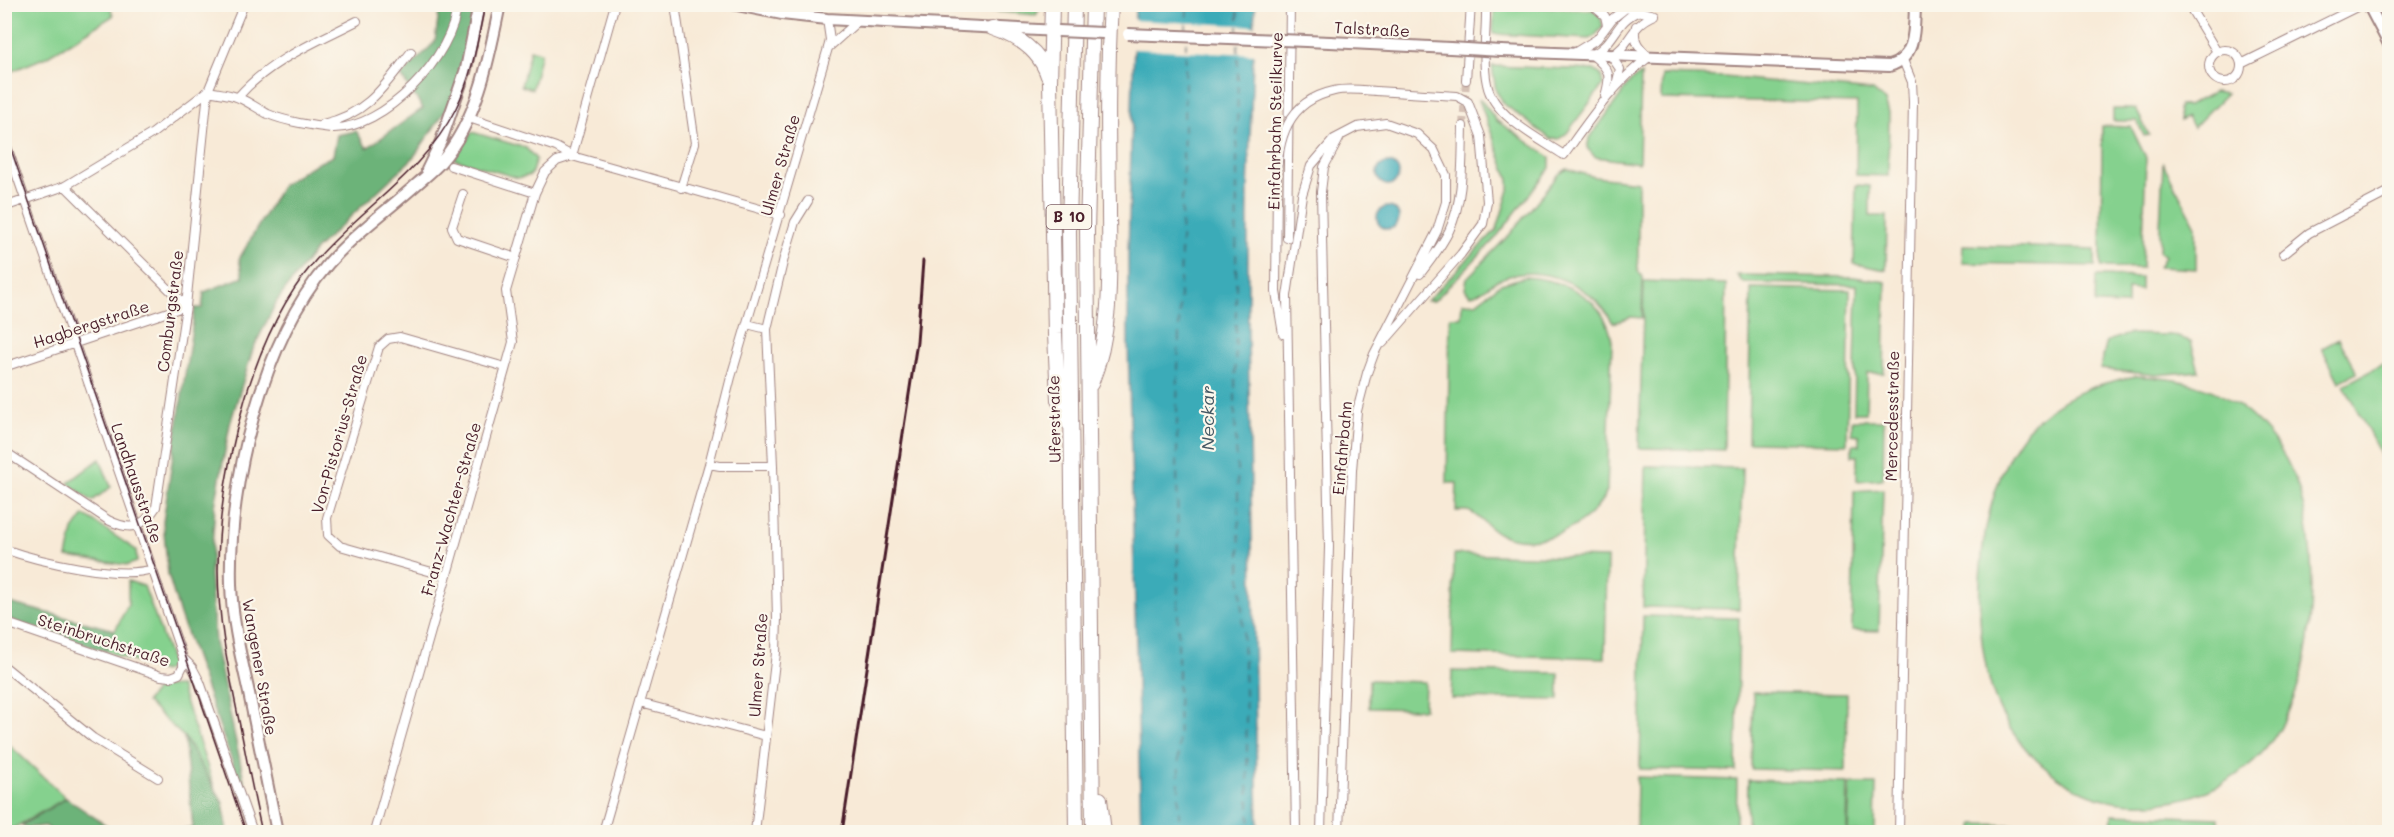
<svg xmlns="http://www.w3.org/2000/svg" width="2394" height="837" font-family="Mali,sans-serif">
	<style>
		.green { fill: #85d18e; stroke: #68785c; stroke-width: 1.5 }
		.forest { fill: #6cb379; stroke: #5b6952; stroke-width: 1.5 }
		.water { fill: #3babb8; stroke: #426572; stroke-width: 1.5 }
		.pier { fill: #f8ead7 }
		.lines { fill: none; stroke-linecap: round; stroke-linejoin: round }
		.ferry { stroke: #445763; stroke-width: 1.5; stroke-dasharray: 8 6; stroke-linecap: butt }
		.street-tunnel { stroke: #d5c1b5; stroke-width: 8; stroke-dasharray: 8 4; stroke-linecap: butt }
		.street-casing { stroke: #a18481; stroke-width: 10 }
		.secondary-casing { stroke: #a18481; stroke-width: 14 }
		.highway-casing { stroke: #a18481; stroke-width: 16 }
		.street { stroke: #fff; stroke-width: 8 }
		.secondary { stroke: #fff; stroke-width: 10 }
		.highway { stroke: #fff; stroke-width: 14 }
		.tram { stroke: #4a1f2b; stroke-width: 1.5 }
		.rail { stroke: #4a1f2b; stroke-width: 3 }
		.street-bridge-casing { stroke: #a18481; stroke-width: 10; stroke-linecap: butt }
		.secondary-bridge-casing { stroke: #a18481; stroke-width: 14; stroke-linecap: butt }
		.street-bridge { stroke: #fff; stroke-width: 8 }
		.secondary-bridge { stroke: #fff; stroke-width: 10 }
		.labels { text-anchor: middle; stroke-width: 4.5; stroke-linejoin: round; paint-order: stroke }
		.shield { fill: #fbf7ec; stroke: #7f6065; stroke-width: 1.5 }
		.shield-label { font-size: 15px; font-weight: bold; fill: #4a1f2b }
		.street-label { font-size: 16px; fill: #4a1f2b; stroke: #fbf7ec }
		.water-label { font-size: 18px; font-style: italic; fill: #445763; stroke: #fbf7ec }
	</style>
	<rect width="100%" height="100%" fill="#fbf7ec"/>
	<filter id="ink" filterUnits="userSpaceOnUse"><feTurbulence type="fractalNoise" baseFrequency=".0167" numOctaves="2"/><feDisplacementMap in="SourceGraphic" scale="12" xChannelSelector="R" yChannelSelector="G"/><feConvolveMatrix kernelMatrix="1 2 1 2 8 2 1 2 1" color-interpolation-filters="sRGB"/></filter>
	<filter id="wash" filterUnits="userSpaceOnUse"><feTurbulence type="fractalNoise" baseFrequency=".008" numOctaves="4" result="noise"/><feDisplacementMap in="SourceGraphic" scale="24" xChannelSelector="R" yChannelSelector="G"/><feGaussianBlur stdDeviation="1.35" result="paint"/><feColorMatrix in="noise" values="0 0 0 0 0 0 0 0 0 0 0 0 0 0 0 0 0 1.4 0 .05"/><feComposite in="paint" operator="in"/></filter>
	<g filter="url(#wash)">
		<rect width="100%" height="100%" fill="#f8ead7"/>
		<path class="green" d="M 5,4 L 110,5 L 113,16 L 46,57 L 5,74 Z
			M 967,5 L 967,4 L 1042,5 L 1036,15 L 969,9 Z
			M 1502,5 L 1593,10 L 1600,16 L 1603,26 L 1595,36 L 1590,39 L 1493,34 L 1494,12 Z
			M 530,50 L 541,52 L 532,89 L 521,86 Z
			M 1492,66 L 1594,70 L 1601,75 L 1603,85 L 1567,133 L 1559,139 L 1551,139 L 1504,104 L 1496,91 Z
			M 1641,74 L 1639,163 L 1595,157 L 1587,148 L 1589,139 L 1630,82 Z
			M 1662,75 L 1724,77 L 1873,91 L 1885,101 L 1889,113 L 1888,176 L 1856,175 L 1857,103 L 1661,99 Z
			M 2214,92 L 2226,94 L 2193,128 L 2187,117 L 2180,121 L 2178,109 L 2179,105 L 2188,106 Z
			M 1479,100 L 1481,100 L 1497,121 L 1547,155 L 1550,158 L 1550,168 L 1495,239 L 1434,301 L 1427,301 L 1497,229 L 1509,190 L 1509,180 Z
			M 2113,109 L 2136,109 L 2149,135 L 2144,136 L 2137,121 L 2113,121 Z
			M 2102,126 L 2131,127 L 2146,158 L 2142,268 L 2101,267 Z
			M 472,132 L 526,148 L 536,159 L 531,175 L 518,178 L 454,159 Z
			M 2163,163 L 2196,226 L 2196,269 L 2159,267 L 2165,256 L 2159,251 Z
			M 1567,169 L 1595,177 L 1638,182 L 1638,272 L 1643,277 L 1642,318 L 1631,317 L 1613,323 C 1592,284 1539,261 1498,280 C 1487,285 1481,295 1470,295 L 1465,289 L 1467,278 L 1511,233 L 1559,174 Z
			M 1856,185 L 1870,186 L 1870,216 L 1887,216 L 1886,270 L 1854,264 Z
			M 1963,245 L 2095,249 L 2095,266 L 1962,263 Z
			M 1737,275 L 1854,277 L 1886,282 L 1884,373 L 1867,373 L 1866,413 L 1854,413 L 1857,285 L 1744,283 Z
			M 2096,276 L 2141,277 L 2141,290 L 2127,289 L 2127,305 L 2095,304 Z
			M 1525,277 C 1565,280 1605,297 1612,341 L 1607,491 C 1590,528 1538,551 1500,534 C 1489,529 1477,514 1470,512 C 1467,510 1460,511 1456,511 L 1457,483 L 1447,483 L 1450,317 L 1461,317 L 1462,303 L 1476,303 L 1501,284 Z
			M 1644,281 L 1726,284 L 1724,450 L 1639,448 Z
			M 1751,288 L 1850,290 L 1847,444 L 1748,442 Z
			M 2129,334 L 2171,335 L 2191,341 L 2199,371 L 2156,375 L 2100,369 L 2107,341 Z
			M 2339,339 L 2357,373 L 2339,382 L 2322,348 Z
			M 2389,361 L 2389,471 L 2344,385 Z
			M 2136,376 C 2177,378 2217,385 2249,414 C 2272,434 2290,461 2299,490 C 2322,565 2317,694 2261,754 C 2227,789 2183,805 2134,803 C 2082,802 2037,769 2009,727 C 1963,656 1972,493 2028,429 C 2059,396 2093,384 2136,376 Z
			M 1852,420 L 1884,420 L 1883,479 L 1857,481 L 1857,456 L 1852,456 L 1852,445 L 1859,445 L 1859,435 L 1852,434 Z
			M 100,459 L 111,487 L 92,501 L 68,483 Z
			M 1646,466 L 1742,468 L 1739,609 L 1643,607 Z
			M 1883,489 L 1879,631 L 1852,630 L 1854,491 Z
			M 84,515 L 136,550 L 137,562 L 128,565 L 67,557 L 73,530 Z
			M 1454,554 L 1607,558 L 1605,658 L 1452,654 Z
			M 128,581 L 144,586 L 173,666 L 163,672 L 105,651 L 128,604 Z
			M 1643,616 L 1739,618 L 1736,771 L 1640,769 Z
			M 1452,671 L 1559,673 L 1559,700 L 1451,698 Z
			M 1369,680 L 1425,682 L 1424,709 L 1369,708 Z
			M 180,686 L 215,789 L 184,737 L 146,702 L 158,687 Z
			M 1753,692 L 1847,694 L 1846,771 L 1751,769 Z
			M 5,741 L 66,798 L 7,832 L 4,832 Z
			M 1637,777 L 1737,780 L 1736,832 L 1636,832 Z
			M 1748,780 L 1848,783 L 1847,832 L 1747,832 Z
			M 1850,784 L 1876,784 L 1875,832 L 1848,832 Z
			M 2113,814 L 2219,818 L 2219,832 L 2112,832 Z
			M 1974,824 L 2097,827 L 2097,832 L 1974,832 Z"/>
		<path class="forest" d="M 440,5 L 477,5 L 466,57 L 452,101 L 413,158 L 315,250 L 277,301 L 253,349 L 230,424 L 215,506 L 210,573 L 215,643 L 247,794 L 244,795 L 180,615 L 168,574 L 163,522 L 195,308 L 202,308 L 204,292 L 243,277 L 239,259 L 282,185 L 310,167 L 333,156 L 337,135 L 356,131 L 367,148 L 423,108 L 401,76 L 435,42 Z
			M 4,602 L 5,602 L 115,630 L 105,651 L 5,618 Z
			M 184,737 L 223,803 L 228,832 L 176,832 L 193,827 Z
			M 66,798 L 116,832 L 52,832 L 46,826 L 26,828 L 22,825 Z"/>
		<path class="water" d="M 1135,5 L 1255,5 L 1248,192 L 1248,337 L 1258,832 L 1141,832 L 1128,343 L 1128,254 Z
			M1377 174a11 11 0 1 1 22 0a11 11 0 1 1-22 0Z
			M1377 218a11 11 0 1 1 22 0a11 11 0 1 1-22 0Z"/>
		<path class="pier" d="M 1132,20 L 1257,26 L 1256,54 L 1131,49 Z"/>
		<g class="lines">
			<path class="ferry" d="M 1186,31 L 1187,4
				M 1238,34 L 1238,4
				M 1238,44 L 1235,414 L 1250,832
				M 1179,832 L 1177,412 L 1186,42"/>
		</g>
	</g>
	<g filter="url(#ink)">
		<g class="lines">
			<path class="street-tunnel" d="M 1463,126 L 1466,80"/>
			<g class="street-casing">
				<path id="street" d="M 675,4 L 695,143 L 681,188
					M 1489,4 L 1486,13 C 1486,36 1482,62 1487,84 C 1493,116 1538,138 1564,155 C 1590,119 1613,84 1649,57 C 1639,47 1632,41 1636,26
					M 1591,4 L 1605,16 L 1607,25
					M 1609,4 L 1655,15
					M 2188,4 L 2217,52
					M 829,47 L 858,21
					M2209 66a16 16 0 1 1 32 0a16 16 0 1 1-32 0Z
					M 1574,53 L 1597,39 L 1612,19 L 1626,8
					M 2241,64 L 2363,4
					M 1466,80 L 1471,4
					M 1616,85 L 1620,69 L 1611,56 C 1633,43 1629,26 1655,15
					M 208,91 C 218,93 230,94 239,98 C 249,102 258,109 268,114 C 284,121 313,126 331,128 C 383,131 455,55 457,4
					M 1376,91 L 1457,96 L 1468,102 L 1481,136 L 1487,202 L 1483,224 L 1461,254 L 1383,343
					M 1605,96 C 1612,73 1609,69 1592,55 C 1616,43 1615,20 1640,11
					M 238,97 C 270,60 314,43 357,21
					M 469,118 L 556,147 L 572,156 L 781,215
					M 323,124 C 368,114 385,85 411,52
					M 4,138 L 183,658 L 192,667 L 200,682 L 253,832
					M 572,156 L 615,4
					M 451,166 L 535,193
					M 1277,181 L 1276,292 L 1283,334
					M 463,194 L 452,227 L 457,238 L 516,258
					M 4,207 L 65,186 L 153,133 L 208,91 L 244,4
					M 1287,238 L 1290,4
					M 2283,254 L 2309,233 L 2390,191
					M 1420,274 C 1431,260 1441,247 1449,231 C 1464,200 1462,161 1463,126
					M 747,324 L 767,329
					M 4,367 L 186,306 L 65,186
					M 4,451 L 108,520 C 130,531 142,529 156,507 L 186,306 L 208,91
					M 709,464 L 720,466 L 773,466
					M 4,549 C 38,561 119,580 152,569
					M 446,576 L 340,546 L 328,535 L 327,518 L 379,347 L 388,339 L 400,337 L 505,367
					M 4,622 L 161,676 L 171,677 L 179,674 L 183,666 L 183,658
					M 4,666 L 93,738 L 158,778
					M 640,703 L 766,736
					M 374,832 L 513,342 L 506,291 L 535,193 L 545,172 L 557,161 L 572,156
					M 603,832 L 709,464 L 731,377 L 828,48 L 830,40 L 827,19
					M 755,832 L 776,653 L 777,618 L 773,466 L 767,329 L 784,258 L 795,222 L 808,201
					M 1296,832 L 1287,296 L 1302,195 L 1311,166 L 1334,139 L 1357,127 L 1386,123 L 1417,134 L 1434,150 L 1446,175 L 1446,202 L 1437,231 L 1374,354 L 1367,373 L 1357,411 L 1352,470 L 1339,832
					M 1321,832 L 1329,547 L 1321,192 L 1324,167 L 1339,139
					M 1899,832 L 1913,102 L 1912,82 L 1903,60"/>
			</g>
			<g class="secondary-casing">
				<path id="secondary" d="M 732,4 L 782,14 L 827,19 L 1058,31
					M 2368,4 L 2390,46
					M 2388,4 L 2390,8
					M 1330,42 L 1450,48
					M 1501,51 L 1889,66 C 1917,58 1914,28 1915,4
					M 427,170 L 441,141 L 466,69 L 479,4
					M 277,832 C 268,786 258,739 249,693 C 241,657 232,621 231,584 C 228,483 262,342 328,264 C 354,234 388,210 417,184 C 425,177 434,170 441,162 C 478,119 489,59 500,4"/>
			</g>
			<g class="highway-casing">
				<path id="highway" d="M 1052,4 L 1050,82 L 1055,334 L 1058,400 L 1069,424
					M 1074,4 L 1069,230 L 1076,832
					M 1093,4 L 1087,231 L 1093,832
					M 993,28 C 1017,36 1040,51 1048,76
					M 1091,384 C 1114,328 1109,266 1109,207 C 1108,139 1107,72 1111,4
					M 1100,799 L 1104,832"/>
			</g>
			<use href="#street" class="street"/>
			<use href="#secondary" class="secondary"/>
			<use href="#highway" class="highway"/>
			<path class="tram" d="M 4,129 L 246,832
				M 262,832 C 253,794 246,755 238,716 C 228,667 218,620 218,570 C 218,513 229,454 245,399 C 260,349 281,301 315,261 C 360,209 424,172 455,110 C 472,77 478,40 485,4"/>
			<path class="rail" d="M 842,832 L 917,342 L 923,261"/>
			<g class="street-bridge-casing">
				<path id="street-bridge" d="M 1277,181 C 1277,140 1287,101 1334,91 C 1347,88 1362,90 1376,91"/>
			</g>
			<g class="secondary-bridge-casing">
				<path id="secondary-bridge" d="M 1058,31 L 1103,33
					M 1128,34 L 1330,42
					M 1450,48 L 1501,51"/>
			</g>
			<use href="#street-bridge" class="street-bridge"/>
			<use href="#secondary-bridge" class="secondary-bridge"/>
		</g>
	</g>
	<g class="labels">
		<rect class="shield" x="1046.5" y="205" width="45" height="24" rx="4.5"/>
		<g class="shield-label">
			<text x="1069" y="222">B 10</text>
		</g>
		<g class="street-label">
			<text transform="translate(1372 29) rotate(3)" y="6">Talstraße</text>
			<text transform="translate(1275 121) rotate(-89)" y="6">Einfahrbahn Steilkurve</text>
			<text transform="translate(780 165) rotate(-74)" y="6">Ulmer Straße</text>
			<text transform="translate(170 311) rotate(-83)" y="6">Comburgstraße</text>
			<text transform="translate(91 324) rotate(-18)" y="6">Hagbergstraße</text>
			<text transform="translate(1892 416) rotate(-89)" y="6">Mercedesstraße</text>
			<text transform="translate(1054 419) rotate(-91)" y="6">Uferstraße</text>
			<text transform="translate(339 434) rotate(-74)" y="6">Von-Pistorius-Straße</text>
			<text transform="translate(1342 448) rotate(-85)" y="6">Einfahrbahn</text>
			<text transform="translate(137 483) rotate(71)" y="6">Landhausstraße</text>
			<text transform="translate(451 509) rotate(-74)" y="6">Franz-Wachter-Straße</text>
			<text transform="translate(104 640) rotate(18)" y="6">Steinbruchstraße</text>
			<text transform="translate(758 665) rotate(-86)" y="6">Ulmer Straße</text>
			<text transform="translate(260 667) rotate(80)" y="6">Wangener Straße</text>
		</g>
		<g class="water-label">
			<text transform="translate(1208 418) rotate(-90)" y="6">Neckar</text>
		</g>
	</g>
	<rect width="2394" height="837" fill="none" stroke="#fbf7ec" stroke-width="24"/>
</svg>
